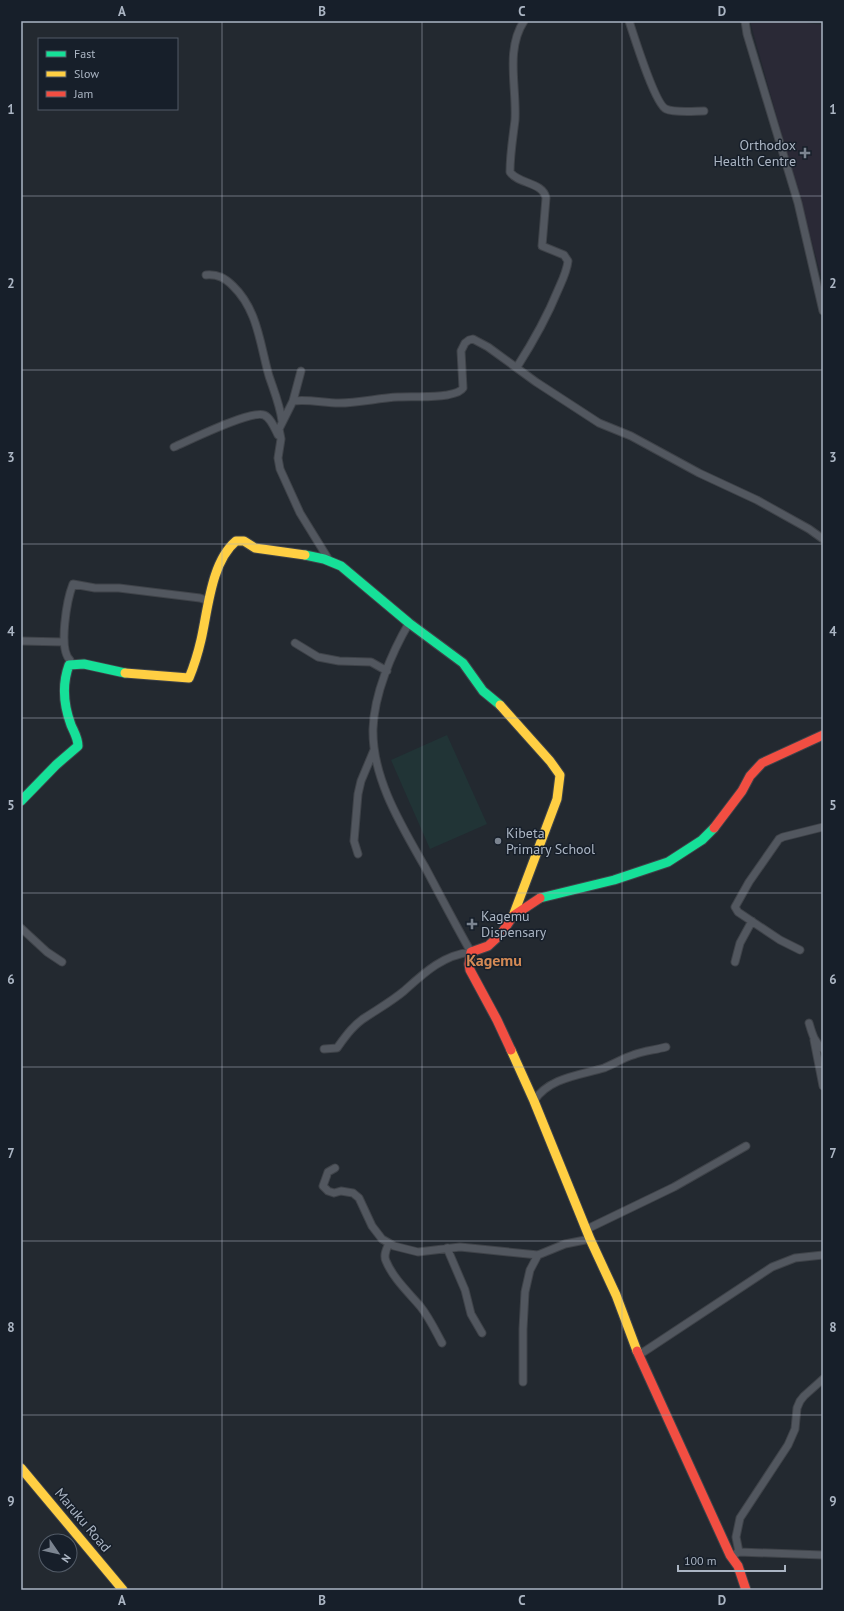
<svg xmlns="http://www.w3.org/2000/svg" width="844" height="1611" font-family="'PT Sans',sans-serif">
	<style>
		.medical { fill: #2a2936 }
		.pitch { fill: #213436 }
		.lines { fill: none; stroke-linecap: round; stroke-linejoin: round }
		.street-casing { stroke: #3f4349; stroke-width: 9 }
		.fast-casing { stroke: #3f4349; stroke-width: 11 }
		.slow-casing { stroke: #3f4349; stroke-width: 11 }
		.jam-casing { stroke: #3f4349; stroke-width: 11 }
		.street { stroke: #52575f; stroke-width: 7 }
		.fast { stroke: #16e098; stroke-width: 9 }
		.slow { stroke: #ffcf43; stroke-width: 9 }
		.jam { stroke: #f24e42; stroke-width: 9 }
		.grid { fill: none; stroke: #abb5c3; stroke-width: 1; stroke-opacity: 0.55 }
		.poi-dot { fill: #7b8490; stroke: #171f2a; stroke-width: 1.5 }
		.labels { text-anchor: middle; stroke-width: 3; stroke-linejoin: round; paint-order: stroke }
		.poi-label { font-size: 14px; fill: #abb5c3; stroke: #171f2a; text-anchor: start }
		.street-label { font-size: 14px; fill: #abb5c3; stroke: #171f2a }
		.quarter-label { font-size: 16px; font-weight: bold; fill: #d48a55; stroke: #171f2a }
		.neatline { fill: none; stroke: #abb5c3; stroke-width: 1.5 }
		.grid-label { font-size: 13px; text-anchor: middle; font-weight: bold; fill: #abb5c3 }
	</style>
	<rect width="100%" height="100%" fill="#232930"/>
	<path class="medical" d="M 750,21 L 791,21 L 823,25 L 823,282 Z"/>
	<path class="pitch" d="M 447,735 L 487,824 L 430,849 L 391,760 Z"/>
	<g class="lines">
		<g class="street-casing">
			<path id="street" d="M 629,21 C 634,36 655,104 666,109 C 674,113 695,111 704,111
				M 745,21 L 747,34 L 798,203 L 823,311
				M 206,275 C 218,274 225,278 233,286 C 258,310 260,345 269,376 C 274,391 280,405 282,421
				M 517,367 C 533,342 547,317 558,290 C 562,281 567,271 568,261 L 564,255 L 542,246 L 546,198 C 543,182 518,184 510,172 C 510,154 513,137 515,120 C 517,87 505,50 524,21
				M 301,371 L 293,401 L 279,429 L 281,439 L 278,458 L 280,469 L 300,513 L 329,560
				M 293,401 C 309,399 324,403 339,403 C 359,403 378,398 398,397 C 414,396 430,398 447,395 C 452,394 460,393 463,388 L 461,351 L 465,343 L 469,340 L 473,339 L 488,347 L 536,382 L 599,423 L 631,436 L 699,473 L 757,500 L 809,529 L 823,539
				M 174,447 C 190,440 250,410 264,415 C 271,418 275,429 278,435
				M 21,641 L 64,642
				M 295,643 L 318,657 L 339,661 L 371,662 L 387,671
				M 69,665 L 70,660 C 58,649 67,599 73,584 L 95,588 L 119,588 L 200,598 L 209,601
				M 358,854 L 354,841 L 358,794 L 361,781 L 374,750
				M 21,928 L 47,952 L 62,962
				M 800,950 L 780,940 L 738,912 L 735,907 L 749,882 L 779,839 L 783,837 L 823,827
				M 735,962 L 740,943 L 752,921
				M 809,1023 C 812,1033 814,1042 823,1049
				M 814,1040 L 823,1086
				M 324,1049 L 337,1048 C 345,1037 354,1024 366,1017 C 378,1009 392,1001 404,991 C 424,973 443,955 471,952 C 455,924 440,895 425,867 C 401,825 372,778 373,729 C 374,694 392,652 409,623
				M 534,1101 C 548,1078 580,1075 604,1068 C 614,1064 623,1058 633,1055 C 643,1051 655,1050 666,1047
				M 335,1168 L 328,1172 L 323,1186 L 328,1191 L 334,1193 L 341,1191 L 353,1193 L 359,1198 L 372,1226 L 382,1239 L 394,1246 L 418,1252 L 460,1247 L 538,1255 L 565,1244 L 590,1239
				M 587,1229 L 674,1187 L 746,1146
				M 389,1243 C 387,1248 383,1255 386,1261 C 393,1278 408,1292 420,1306 C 429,1317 435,1330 442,1343
				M 447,1248 L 465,1290 L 471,1314 L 482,1333
				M 639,1355 L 772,1267 L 795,1258 L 823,1255
				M 523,1382 L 523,1329 L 525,1292 L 530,1270 L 538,1255
				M 739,1552 L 736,1537 L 740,1518 L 788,1445 L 795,1429 L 797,1408 L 800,1401 L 804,1396 L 823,1379
				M 735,1554 L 739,1552 L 823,1555"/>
		</g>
		<g class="fast-casing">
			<path id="fast" d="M 305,555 L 324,559 L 341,566 L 409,623 L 463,663 L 483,691 L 500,705
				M 21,801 L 56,765 L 78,746 C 78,738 74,732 71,725 C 64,706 62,684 69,665 L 84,664 L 125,673
				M 540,898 L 614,880 L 668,862 L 702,840 L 714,828"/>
		</g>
		<g class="slow-casing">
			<path id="slow" d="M 125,673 L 189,678 C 194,666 198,653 201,640 C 208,610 211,562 236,541 L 244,541 L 255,548 L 305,555
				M 500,705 L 550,761 L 560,775 L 557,799 L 513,916
				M 511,1050 L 534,1101 L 590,1239 L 616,1295 L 637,1351
				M 21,1468 L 123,1590"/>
		</g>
		<g class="jam-casing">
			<path id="jam" d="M 714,828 L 742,791 L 750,776 L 762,763 L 823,735
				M 511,1050 L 497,1020 L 470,970 L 469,964 L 471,952 L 488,946 L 501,934 L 513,916 L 540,898
				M 637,1351 L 730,1555 L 738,1566 L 746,1590"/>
		</g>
		<use href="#street" class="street"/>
		<use href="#fast" class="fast"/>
		<use href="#slow" class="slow"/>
		<use href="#jam" class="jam"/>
	</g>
	<path class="grid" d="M 222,21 L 222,1590M 422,21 L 422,1590M 622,21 L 622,1590M 21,196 L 823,196M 21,370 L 823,370M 21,544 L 823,544M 21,718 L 823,718M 21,893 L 823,893M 21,1067 L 823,1067M 21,1241 L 823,1241M 21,1415 L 823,1415"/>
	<g class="poi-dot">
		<path d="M803 147h4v4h4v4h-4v4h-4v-4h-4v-4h4z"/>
		<circle cx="498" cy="841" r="4"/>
		<path d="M470 918h4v4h4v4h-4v4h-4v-4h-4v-4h4z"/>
	</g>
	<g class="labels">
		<g class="poi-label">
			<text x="796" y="150" text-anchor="end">Orthodox<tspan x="796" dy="16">Health Centre</tspan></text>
			<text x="506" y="838">Kibeta<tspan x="506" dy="16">Primary School</tspan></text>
			<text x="481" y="921">Kagemu<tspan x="481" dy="16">Dispensary</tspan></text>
		</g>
		<g class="street-label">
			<text transform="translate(83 1520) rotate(50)" y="5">Maruku Road</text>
		</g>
		<g class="quarter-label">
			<text x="494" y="966">Kagemu</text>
		</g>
	</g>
	<rect width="844" height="1611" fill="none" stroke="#171f2a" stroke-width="44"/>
	<rect x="38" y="38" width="140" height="72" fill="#171f2a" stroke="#525b67"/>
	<rect x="46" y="51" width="20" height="6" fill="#16e098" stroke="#525b67"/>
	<text x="74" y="58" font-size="12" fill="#abb5c3">Fast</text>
	<rect x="46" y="71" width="20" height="6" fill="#ffcf43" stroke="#525b67"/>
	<text x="74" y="78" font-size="12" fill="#abb5c3">Slow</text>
	<rect x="46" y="91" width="20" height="6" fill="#f24e42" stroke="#525b67"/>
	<text x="74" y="98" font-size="12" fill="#abb5c3">Jam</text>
	<g transform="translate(58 1553) rotate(124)"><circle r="19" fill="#171f2a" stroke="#525b67"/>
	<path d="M0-3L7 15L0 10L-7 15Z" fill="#7b8490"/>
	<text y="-6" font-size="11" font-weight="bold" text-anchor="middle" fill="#abb5c3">N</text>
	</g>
	<path d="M678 1565v6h107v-6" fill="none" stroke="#abb5c3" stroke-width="2"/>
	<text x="684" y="1565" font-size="12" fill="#abb5c3" stroke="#171f2a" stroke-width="3" paint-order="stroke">100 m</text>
	<rect x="22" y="22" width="800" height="1567" class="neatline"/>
	<g class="grid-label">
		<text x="122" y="16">A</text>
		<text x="322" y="16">B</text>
		<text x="522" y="16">C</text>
		<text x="722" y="16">D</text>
		<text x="11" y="114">1</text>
		<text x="833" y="114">1</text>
		<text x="11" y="288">2</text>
		<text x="833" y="288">2</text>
		<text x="11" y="462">3</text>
		<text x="833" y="462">3</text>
		<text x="11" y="636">4</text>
		<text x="833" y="636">4</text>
		<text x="11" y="810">5</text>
		<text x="833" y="810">5</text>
		<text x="11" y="984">6</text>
		<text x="833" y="984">6</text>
		<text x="11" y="1158">7</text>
		<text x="833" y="1158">7</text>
		<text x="11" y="1332">8</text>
		<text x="833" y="1332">8</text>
		<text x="11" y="1506">9</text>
		<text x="833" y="1506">9</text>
		<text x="122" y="1605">A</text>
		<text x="322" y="1605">B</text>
		<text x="522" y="1605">C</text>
		<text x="722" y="1605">D</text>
	</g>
</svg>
